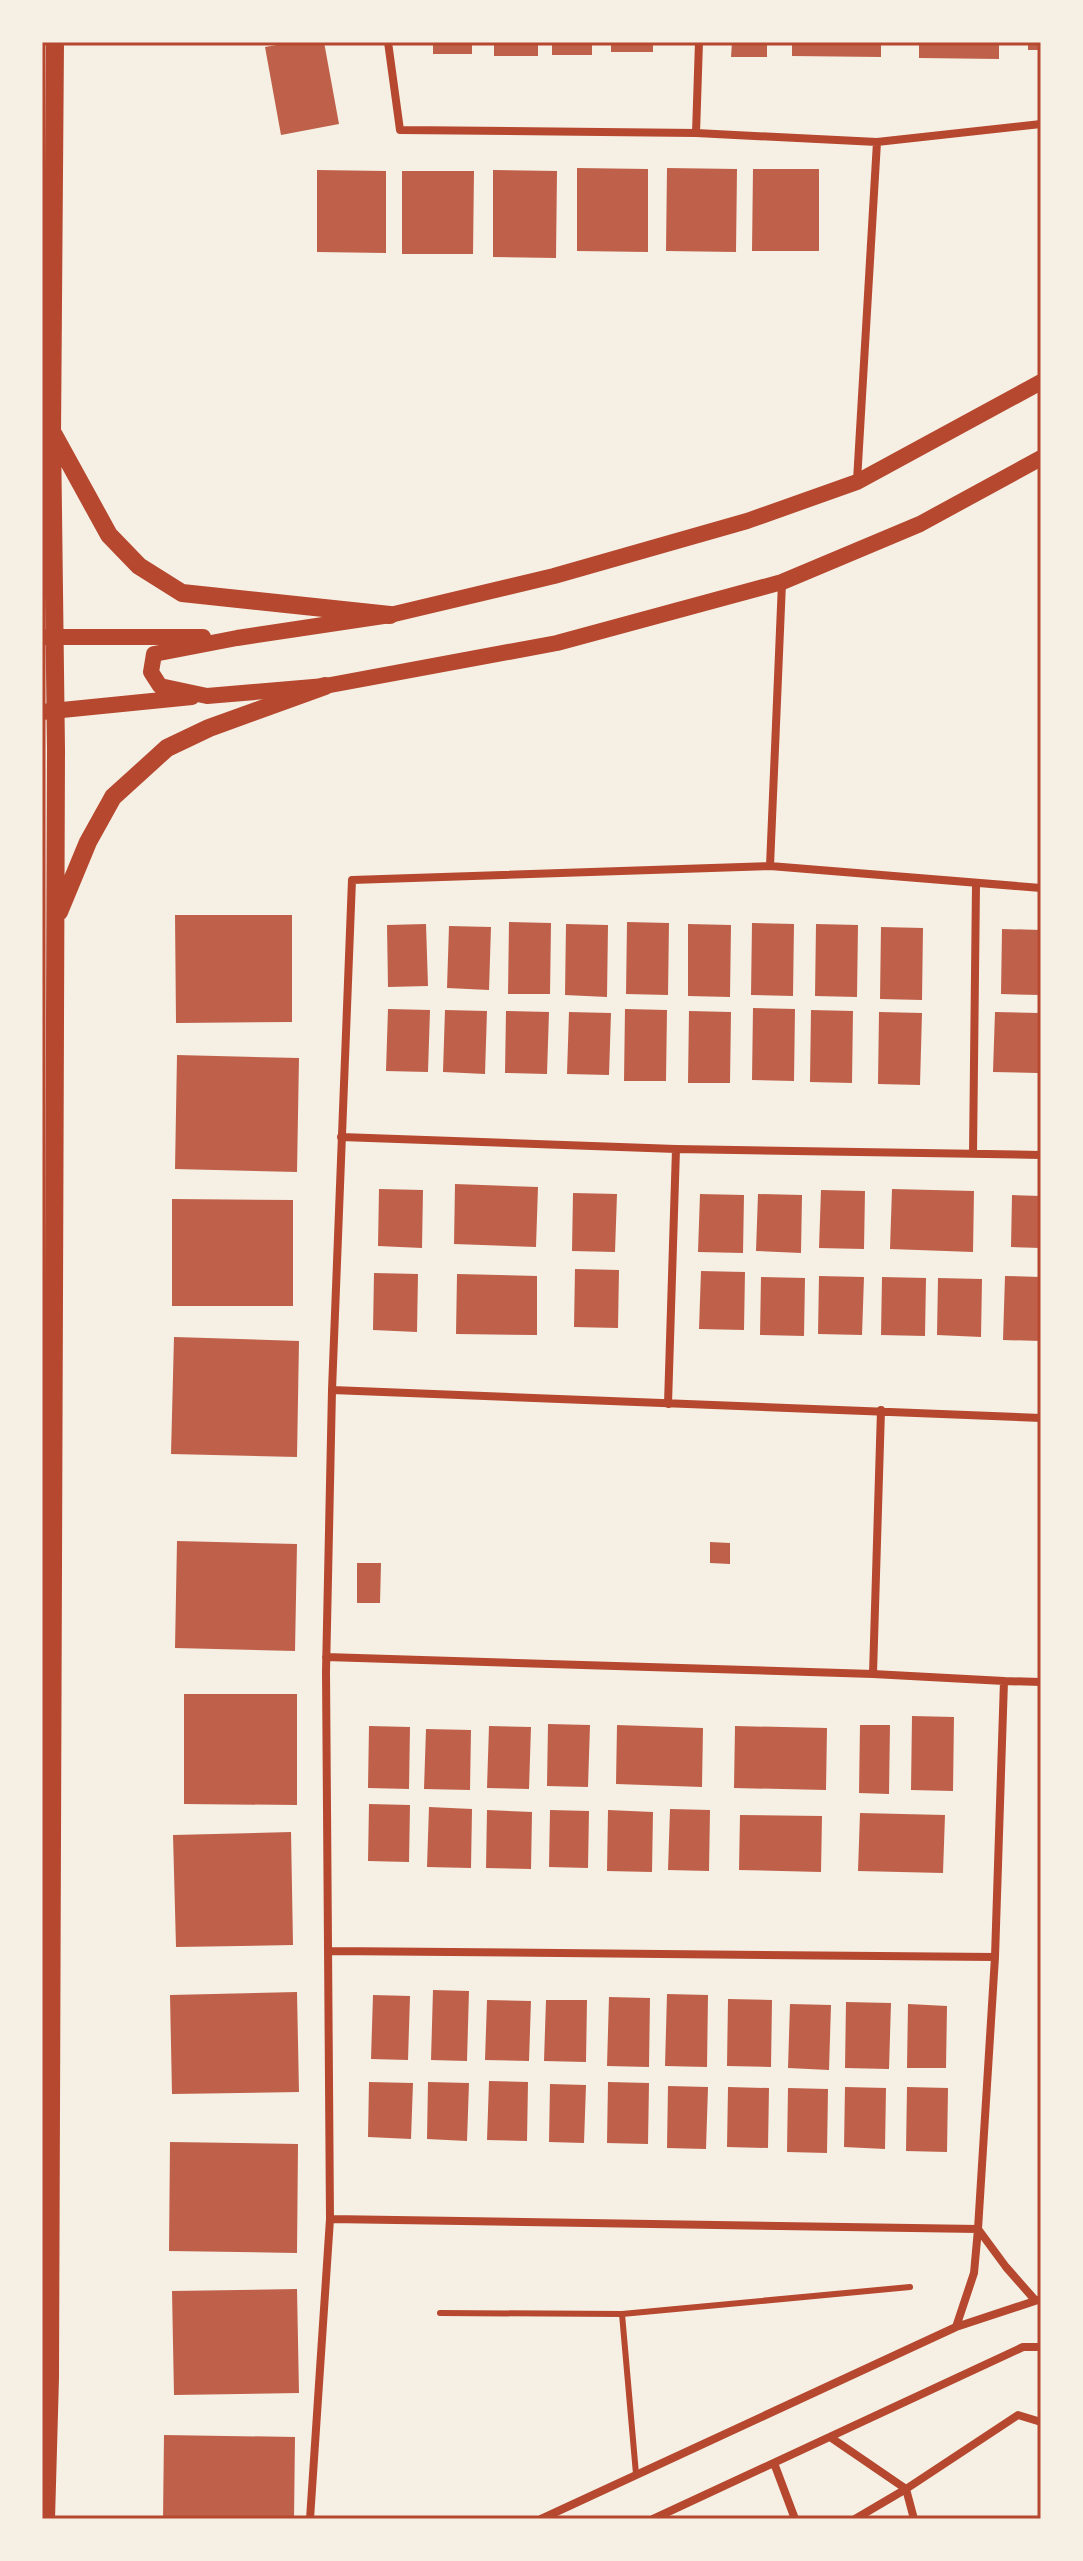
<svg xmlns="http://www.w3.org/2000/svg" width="1083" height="2561" font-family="Barlow,sans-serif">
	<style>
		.building { fill: #bf614a }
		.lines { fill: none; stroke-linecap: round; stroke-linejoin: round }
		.service { stroke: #b5482f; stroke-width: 6 }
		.minor { stroke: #b5482f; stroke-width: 8 }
		.secondary { stroke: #b5482f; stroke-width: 16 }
		.primary { stroke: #b5482f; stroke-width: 18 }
		.neatline { fill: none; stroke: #b5482f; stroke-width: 3 }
	</style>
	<rect width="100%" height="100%" fill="#f6efe4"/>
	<path class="building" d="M 294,42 L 324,42 L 339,124 L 281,135 L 265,47 Z
		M 433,42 L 472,42 L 472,54 L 433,54 Z
		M 494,42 L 538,42 L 538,56 L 494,56 Z
		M 552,42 L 592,42 L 592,55 L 552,55 Z
		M 611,42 L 653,42 L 653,52 L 611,52 Z
		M 732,42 L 767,42 L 767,57 L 731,57 Z
		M 792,42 L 881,42 L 881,57 L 792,56 Z
		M 919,42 L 999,42 L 999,59 L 919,58 Z
		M 1028,42 L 1041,42 L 1041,50 L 1028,50 Z
		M 577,168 L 648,169 L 648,252 L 577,251 Z
		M 667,168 L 737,169 L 736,252 L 666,251 Z
		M 753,169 L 819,169 L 819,251 L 752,251 Z
		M 317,170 L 386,171 L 386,253 L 317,252 Z
		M 493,170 L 557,171 L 556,258 L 493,257 Z
		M 402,171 L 474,171 L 473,254 L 402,254 Z
		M 175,915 L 292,915 L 292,1022 L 176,1023 Z
		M 509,922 L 551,923 L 550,994 L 508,994 Z
		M 627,922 L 669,923 L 668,995 L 626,994 Z
		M 752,923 L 794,924 L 793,996 L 751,995 Z
		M 426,924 L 428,986 L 388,987 L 387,925 Z
		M 566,924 L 608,925 L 607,997 L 565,995 Z
		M 688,924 L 731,925 L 730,997 L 688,996 Z
		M 816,924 L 858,925 L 857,997 L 815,996 Z
		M 449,926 L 491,927 L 489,990 L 447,988 Z
		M 881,927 L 923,928 L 922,1000 L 880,999 Z
		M 1002,929 L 1041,930 L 1041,995 L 1001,994 Z
		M 753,1008 L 795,1009 L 794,1081 L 752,1080 Z
		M 388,1009 L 430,1010 L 428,1072 L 386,1071 Z
		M 625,1009 L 667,1010 L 666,1081 L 624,1081 Z
		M 445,1010 L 487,1011 L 485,1074 L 443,1072 Z
		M 811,1010 L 853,1011 L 852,1083 L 810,1082 Z
		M 506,1011 L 549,1012 L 547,1074 L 505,1073 Z
		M 689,1011 L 731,1012 L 730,1083 L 688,1083 Z
		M 569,1012 L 611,1013 L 609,1075 L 567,1074 Z
		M 879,1012 L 922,1013 L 920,1085 L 878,1084 Z
		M 995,1012 L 1039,1013 L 1038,1073 L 993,1072 Z
		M 177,1055 L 299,1058 L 297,1172 L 175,1169 Z
		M 455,1184 L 538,1187 L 536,1247 L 454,1244 Z
		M 379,1189 L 423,1190 L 422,1248 L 378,1246 Z
		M 892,1189 L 974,1191 L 973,1252 L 890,1249 Z
		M 821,1190 L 865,1191 L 864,1249 L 819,1248 Z
		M 573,1193 L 617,1194 L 615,1252 L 572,1251 Z
		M 700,1194 L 744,1195 L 743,1253 L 698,1252 Z
		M 758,1194 L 802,1195 L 801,1253 L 756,1251 Z
		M 1012,1195 L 1041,1196 L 1041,1248 L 1011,1247 Z
		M 172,1199 L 293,1200 L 293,1306 L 172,1306 Z
		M 575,1269 L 619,1270 L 618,1328 L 574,1327 Z
		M 701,1271 L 745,1272 L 744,1330 L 699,1329 Z
		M 374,1273 L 418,1274 L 417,1332 L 373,1330 Z
		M 457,1274 L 537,1276 L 537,1335 L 456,1334 Z
		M 819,1276 L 864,1277 L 862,1335 L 818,1334 Z
		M 1005,1276 L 1041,1277 L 1041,1341 L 1003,1340 Z
		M 761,1277 L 805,1278 L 804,1336 L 760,1335 Z
		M 882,1277 L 926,1278 L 925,1336 L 881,1335 Z
		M 938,1278 L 982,1279 L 981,1337 L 937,1335 Z
		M 174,1337 L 299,1341 L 297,1457 L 171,1454 Z
		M 177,1541 L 297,1544 L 295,1651 L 175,1648 Z
		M 710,1542 L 730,1543 L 730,1564 L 710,1563 Z
		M 357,1563 L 381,1563 L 380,1603 L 357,1603 Z
		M 184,1694 L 297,1694 L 297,1805 L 184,1804 Z
		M 912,1716 L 954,1717 L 953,1791 L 911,1790 Z
		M 548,1724 L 590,1725 L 588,1787 L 547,1786 Z
		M 617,1725 L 703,1728 L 702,1787 L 616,1784 Z
		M 860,1725 L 890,1725 L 889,1794 L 859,1793 Z
		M 369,1726 L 410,1727 L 409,1789 L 368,1788 Z
		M 489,1726 L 531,1727 L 529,1789 L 487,1788 Z
		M 735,1726 L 827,1728 L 826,1790 L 734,1788 Z
		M 426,1729 L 471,1730 L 470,1790 L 424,1789 Z
		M 369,1804 L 410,1805 L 409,1862 L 368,1861 Z
		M 429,1807 L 472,1809 L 471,1868 L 427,1867 Z
		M 670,1809 L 710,1810 L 709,1871 L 668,1870 Z
		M 487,1810 L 532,1812 L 531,1869 L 486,1868 Z
		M 550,1810 L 589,1811 L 588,1868 L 549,1867 Z
		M 608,1810 L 653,1812 L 652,1872 L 607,1871 Z
		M 860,1813 L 945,1815 L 943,1873 L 858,1871 Z
		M 740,1815 L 822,1816 L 821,1872 L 739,1870 Z
		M 291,1832 L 293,1945 L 176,1947 L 173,1835 Z
		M 433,1990 L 469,1991 L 467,2061 L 431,2060 Z
		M 297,1992 L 299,2092 L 172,2094 L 170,1995 Z
		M 667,1994 L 708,1995 L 707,2067 L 665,2066 Z
		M 373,1995 L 410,1996 L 408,2060 L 371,2059 Z
		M 609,1997 L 650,1998 L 649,2067 L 607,2066 Z
		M 728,1999 L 772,2000 L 771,2067 L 727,2066 Z
		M 487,2000 L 531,2001 L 529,2061 L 485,2060 Z
		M 546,2000 L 587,2000 L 586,2062 L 544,2061 Z
		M 846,2002 L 891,2003 L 889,2069 L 845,2068 Z
		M 790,2004 L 831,2005 L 829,2070 L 788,2068 Z
		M 908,2004 L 947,2006 L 946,2068 L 907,2068 Z
		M 489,2081 L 528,2082 L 527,2141 L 487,2140 Z
		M 369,2082 L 413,2083 L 411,2139 L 368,2137 Z
		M 428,2082 L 469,2083 L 467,2141 L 427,2139 Z
		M 608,2082 L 649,2083 L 648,2144 L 607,2143 Z
		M 550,2084 L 586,2085 L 584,2143 L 549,2142 Z
		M 668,2086 L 708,2087 L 706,2149 L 667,2148 Z
		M 728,2087 L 769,2088 L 768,2148 L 727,2147 Z
		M 845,2087 L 886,2088 L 885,2149 L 844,2147 Z
		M 907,2087 L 948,2088 L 947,2152 L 906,2151 Z
		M 788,2088 L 828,2089 L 827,2153 L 787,2152 Z
		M 170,2142 L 298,2144 L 297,2253 L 169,2251 Z
		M 297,2289 L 299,2393 L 174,2395 L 172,2291 Z
		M 164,2435 L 295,2437 L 294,2519 L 163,2519 Z"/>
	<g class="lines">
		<path class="service" d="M 440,2313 L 622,2314 L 910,2287
			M 622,2314 L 636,2474"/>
		<path class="minor" d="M 388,42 L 400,130 L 696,133 L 877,142 L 1041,124
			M 696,133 L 699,42
			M 857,481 L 877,142
			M 770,866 L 782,583
			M 1041,888 L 770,866 L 352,880 L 332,1390 L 1041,1418
			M 341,1137 L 676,1149 L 1041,1155
			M 973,1154 L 976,885
			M 668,1404 L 676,1149
			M 326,1657 L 873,1674 L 1004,1681 L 995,1957 L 978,2229 L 330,2219
			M 873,1674 L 881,1410
			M 1004,1681 L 1041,1682
			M 330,1951 L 995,1957
			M 978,2229 L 1006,2267 L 1035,2300
			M 956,2327 L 974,2273 L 978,2229
			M 830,2437 L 906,2489 L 914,2519
			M 774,2463 L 795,2519
			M 310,2519 L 330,2219 L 326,1672 L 332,1390
			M 541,2519 L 956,2327 L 1041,2299
			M 653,2519 L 1023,2347 L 1041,2347
			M 855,2519 L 906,2489 L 1018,2415 L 1041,2422"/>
		<path class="secondary" d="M 1041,382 L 857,482 L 747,521 L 554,576 L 390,615 L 237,638 L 154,654 L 151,672 L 160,686 L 207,696 L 325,686 L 557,643 L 782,582 L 920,524 L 1041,458
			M 42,637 L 203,637
			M 42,712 L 192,697"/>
		<path class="primary" d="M 54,435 L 109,535 L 139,566 L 182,593 L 390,615
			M 59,912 L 88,842 L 113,797 L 167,748 L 209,728 L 325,686
			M 46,2519 L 50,2378 L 56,750 L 52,433 L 55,42"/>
	</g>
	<rect width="1083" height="2561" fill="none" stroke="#f6efe4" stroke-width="88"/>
	<rect x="44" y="44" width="995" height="2473" class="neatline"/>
</svg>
